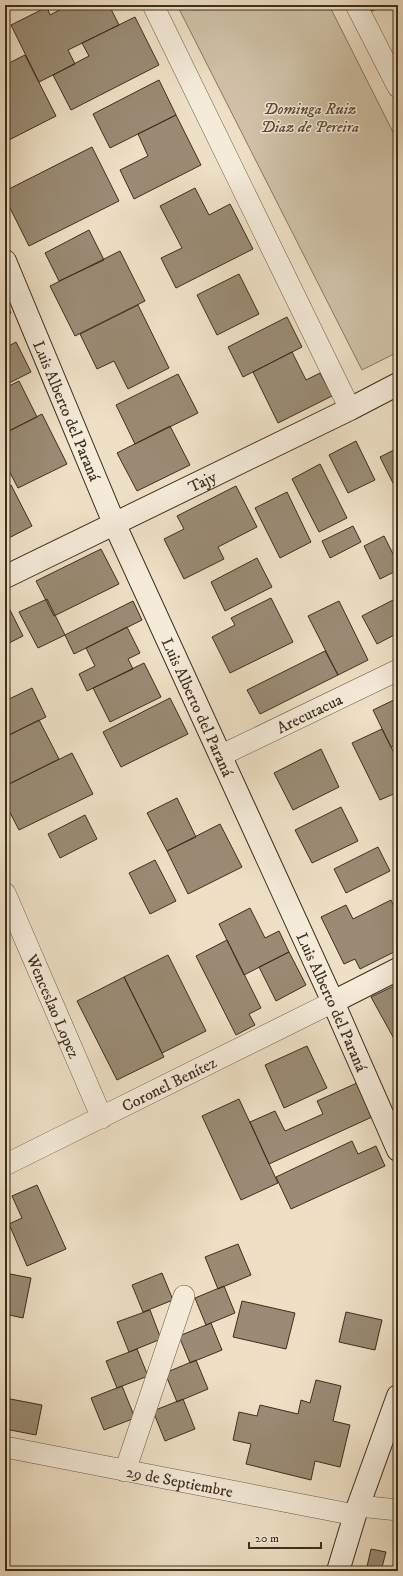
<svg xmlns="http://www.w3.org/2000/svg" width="403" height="1576" font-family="'IM FELL DW Pica',serif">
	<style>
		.green { fill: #d0c2a8; stroke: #877862 }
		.building { fill: #9a8b74; stroke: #3e2e1d }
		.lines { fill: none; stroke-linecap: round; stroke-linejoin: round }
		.street-casing { stroke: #6a5a47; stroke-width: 22 }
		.secondary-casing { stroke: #3e2e1d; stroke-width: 24 }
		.street { stroke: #f4ebd9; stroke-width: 21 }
		.secondary { stroke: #f4ebd9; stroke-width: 22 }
		.labels { text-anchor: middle; stroke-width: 3; stroke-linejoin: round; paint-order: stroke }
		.park-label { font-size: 16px; font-style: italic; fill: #5b4c39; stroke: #f4ebd9 }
		.street-label { font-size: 16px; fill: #3e2e1d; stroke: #f4ebd9 }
	</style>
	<rect width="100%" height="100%" fill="#eee0c5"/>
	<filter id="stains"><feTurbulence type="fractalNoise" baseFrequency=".005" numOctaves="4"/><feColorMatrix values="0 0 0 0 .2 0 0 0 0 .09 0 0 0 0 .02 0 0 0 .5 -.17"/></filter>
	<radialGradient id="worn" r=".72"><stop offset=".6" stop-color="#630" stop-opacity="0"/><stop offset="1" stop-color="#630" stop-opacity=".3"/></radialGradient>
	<path class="green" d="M 177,5 L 329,5 L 398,142 L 398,352 L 362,370 Z"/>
	<path class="building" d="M 69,5 L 109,5 L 119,25 L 68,50 L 75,64 L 39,82 L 11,25 L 47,7 L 50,15 Z
		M 370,5 L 384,5 L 372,11 Z
		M 135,17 L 159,65 L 71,110 L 53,75 L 89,56 L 82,43 Z
		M 25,55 L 56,116 L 5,142 L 5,65 Z
		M 159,80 L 176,115 L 110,148 L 93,114 Z
		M 176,115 L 201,165 L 134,199 L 120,170 L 148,156 L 138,134 Z
		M 92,147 L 119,201 L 29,246 L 5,198 L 5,191 Z
		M 195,188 L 209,215 L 230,204 L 253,249 L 176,288 L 161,258 L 182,248 L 160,206 Z
		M 89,230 L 104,260 L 59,281 L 45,253 Z
		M 120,251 L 145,301 L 75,336 L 50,286 Z
		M 239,274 L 259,314 L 217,335 L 197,295 Z
		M 5,300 L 11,313 L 5,317 Z
		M 138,305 L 169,368 L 128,389 L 114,361 L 97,369 L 80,334 Z
		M 287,317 L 302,347 L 243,377 L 228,347 Z
		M 16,342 L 31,372 L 5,385 L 5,348 Z
		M 292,352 L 306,380 L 320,373 L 332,396 L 278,423 L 253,372 Z
		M 178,374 L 198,413 L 135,444 L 116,405 Z
		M 19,381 L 37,417 L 5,433 L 5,388 Z
		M 42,414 L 67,464 L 18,488 L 5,463 L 5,433 Z
		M 170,426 L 190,465 L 137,491 L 117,453 Z
		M 356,441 L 375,480 L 348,493 L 329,455 Z
		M 398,448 L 398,493 L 380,457 Z
		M 320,464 L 347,518 L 319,532 L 292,479 Z
		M 11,485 L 32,526 L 5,540 L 5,486 L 6,487 Z
		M 236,486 L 257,527 L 218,547 L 224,559 L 184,579 L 164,539 L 184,529 L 177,516 Z
		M 287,492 L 311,542 L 280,558 L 255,508 Z
		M 353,526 L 361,542 L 330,558 L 322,541 Z
		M 384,536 L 398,564 L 398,570 L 380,579 L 364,546 Z
		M 101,549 L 119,584 L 54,616 L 36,581 Z
		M 257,558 L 272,587 L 225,611 L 211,582 Z
		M 271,598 L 293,642 L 230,673 L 212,637 L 235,625 L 231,618 Z
		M 47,599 L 65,635 L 38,648 L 19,612 Z
		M 5,600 L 23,636 L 5,645 Z
		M 393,600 L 398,610 L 398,633 L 377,644 L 362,616 Z
		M 133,601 L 142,620 L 74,654 L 65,635 Z
		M 339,601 L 368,660 L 338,675 L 308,616 Z
		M 127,627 L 140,653 L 128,659 L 133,669 L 87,691 L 79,674 L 95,666 L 86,648 Z
		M 325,651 L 338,675 L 260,714 L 247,690 Z
		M 144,663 L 161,697 L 110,722 L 93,688 Z
		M 32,688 L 46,717 L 5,737 L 5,701 Z
		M 170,698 L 188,734 L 121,767 L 103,732 Z
		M 398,698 L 398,744 L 391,747 L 373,710 Z
		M 39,720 L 59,759 L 5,786 L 5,737 Z
		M 382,729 L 398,761 L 398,792 L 380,800 L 352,743 Z
		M 321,749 L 339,787 L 293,810 L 274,773 Z
		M 72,753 L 93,794 L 19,830 L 5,803 L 5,786 Z
		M 177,798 L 196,837 L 167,851 L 147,813 Z
		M 341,807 L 358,841 L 312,863 L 295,830 Z
		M 85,815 L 97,839 L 60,858 L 48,834 Z
		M 220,824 L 242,867 L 188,894 L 167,851 Z
		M 378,847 L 390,871 L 346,893 L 334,869 Z
		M 155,860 L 176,901 L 150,914 L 129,873 Z
		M 391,900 L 398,915 L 398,937 L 393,939 L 398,950 L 360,969 L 355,959 L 344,964 L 321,917 L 346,905 L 353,919 Z
		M 250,908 L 265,938 L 279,931 L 289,952 L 244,975 L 219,924 Z
		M 227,940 L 261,1008 L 249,1014 L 255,1025 L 236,1035 L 196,956 Z
		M 289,952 L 306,985 L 276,1001 L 259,967 Z
		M 168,955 L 206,1031 L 162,1053 L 124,977 Z
		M 124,977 L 164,1057 L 117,1080 L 77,1001 Z
		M 398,984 L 398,1046 L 371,997 Z
		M 307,1046 L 327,1088 L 284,1108 L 265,1065 Z
		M 368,1078 L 383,1112 L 269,1164 L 250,1122 L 275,1111 L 285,1131 L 323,1114 L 317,1101 Z
		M 239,1099 L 278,1183 L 241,1200 L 202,1116 Z
		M 352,1141 L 358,1154 L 376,1146 L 385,1166 L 291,1209 L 276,1177 Z
		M 37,1185 L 66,1249 L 27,1266 L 9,1224 L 22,1218 L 12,1196 Z
		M 238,1244 L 251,1275 L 218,1289 L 205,1257 Z
		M 5,1273 L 31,1278 L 23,1318 L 5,1314 Z
		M 162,1273 L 173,1300 L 143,1312 L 132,1285 Z
		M 224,1286 L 235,1313 L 206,1325 L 195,1298 Z
		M 242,1301 L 295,1313 L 286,1349 L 233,1337 Z
		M 150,1310 L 161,1339 L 129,1352 L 117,1322 Z
		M 346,1312 L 382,1320 L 375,1350 L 339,1342 Z
		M 211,1323 L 222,1350 L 190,1363 L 179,1336 Z
		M 137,1349 L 148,1376 L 117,1388 L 106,1361 Z
		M 196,1360 L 208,1389 L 177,1402 L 165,1373 Z
		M 316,1380 L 341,1386 L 333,1421 L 350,1425 L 340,1467 L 315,1461 L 311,1480 L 246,1464 L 251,1444 L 233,1440 L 239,1412 L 257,1416 L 260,1405 L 298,1414 L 301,1400 L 310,1403 Z
		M 122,1386 L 135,1418 L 104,1430 L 91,1398 Z
		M 5,1398 L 42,1405 L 36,1435 L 5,1429 Z
		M 183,1399 L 195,1429 L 165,1441 L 153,1411 Z
		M 371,1549 L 386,1552 L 381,1571 L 366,1571 Z
		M 395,1558 L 398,1558 L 398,1571 L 395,1571 Z"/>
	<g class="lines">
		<g class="street-casing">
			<g id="street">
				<path d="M 153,5 L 350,409"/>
				<path d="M 356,5 L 398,87"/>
				<path id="s1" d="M 220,756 L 398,670"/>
				<path id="s2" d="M 5,893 L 102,1118"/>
				<path id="s3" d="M 5,1165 L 333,1002"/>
				<path id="s4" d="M 5,1447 L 355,1515"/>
				<path d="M 125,1471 L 184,1296"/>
				<path d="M 358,1506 L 398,1510"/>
			</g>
		</g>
		<g class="secondary-casing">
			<g id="secondary">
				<path id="s5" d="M 5,261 L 114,523 L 333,1002 L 398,1150"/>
				<path id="s6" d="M 5,577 L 350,409 L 398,384"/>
				<path d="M 333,1002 L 398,969"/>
				<path d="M 338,1571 L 355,1515 L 398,1396"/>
			</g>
		</g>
		<use href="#street" class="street"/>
		<use href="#secondary" class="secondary"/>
	</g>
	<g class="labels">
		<g class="park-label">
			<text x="310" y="114">Dominga Ruiz<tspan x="310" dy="18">Diaz de Pereira</tspan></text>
		</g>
		<g class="street-label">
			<text dy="6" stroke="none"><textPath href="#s5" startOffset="162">Luis Alberto del Paraná</textPath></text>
			<text dy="6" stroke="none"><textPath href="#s6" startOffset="219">Tajy</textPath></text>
			<text dy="6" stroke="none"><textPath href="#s5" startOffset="486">Luis Alberto del Paraná</textPath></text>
			<text dy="6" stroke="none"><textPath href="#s1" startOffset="99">Arecutacua</textPath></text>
			<text dy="6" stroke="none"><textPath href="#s5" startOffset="810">Luis Alberto del Paraná</textPath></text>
			<text dy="6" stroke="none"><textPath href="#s2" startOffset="123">Wenceslao Lopez</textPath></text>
			<text dy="6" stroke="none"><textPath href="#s3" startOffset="183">Coronel Benítez</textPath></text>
			<text dy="6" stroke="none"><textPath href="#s4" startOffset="178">29 de Septiembre</textPath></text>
		</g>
	</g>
	<rect width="403" height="1576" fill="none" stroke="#eee0c5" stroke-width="20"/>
	<rect x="6" y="6" width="391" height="1564" fill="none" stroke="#3e2e1d" stroke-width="2"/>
	<rect x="10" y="10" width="383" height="1556" fill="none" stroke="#3e2e1d"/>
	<path d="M249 1542v6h72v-6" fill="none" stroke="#3e2e1d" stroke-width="2"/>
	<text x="255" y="1542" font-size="12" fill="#3e2e1d" stroke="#f4ebd9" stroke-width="3" paint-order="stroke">20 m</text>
	<rect width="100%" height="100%" filter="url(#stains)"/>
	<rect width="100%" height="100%" fill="url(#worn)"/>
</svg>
